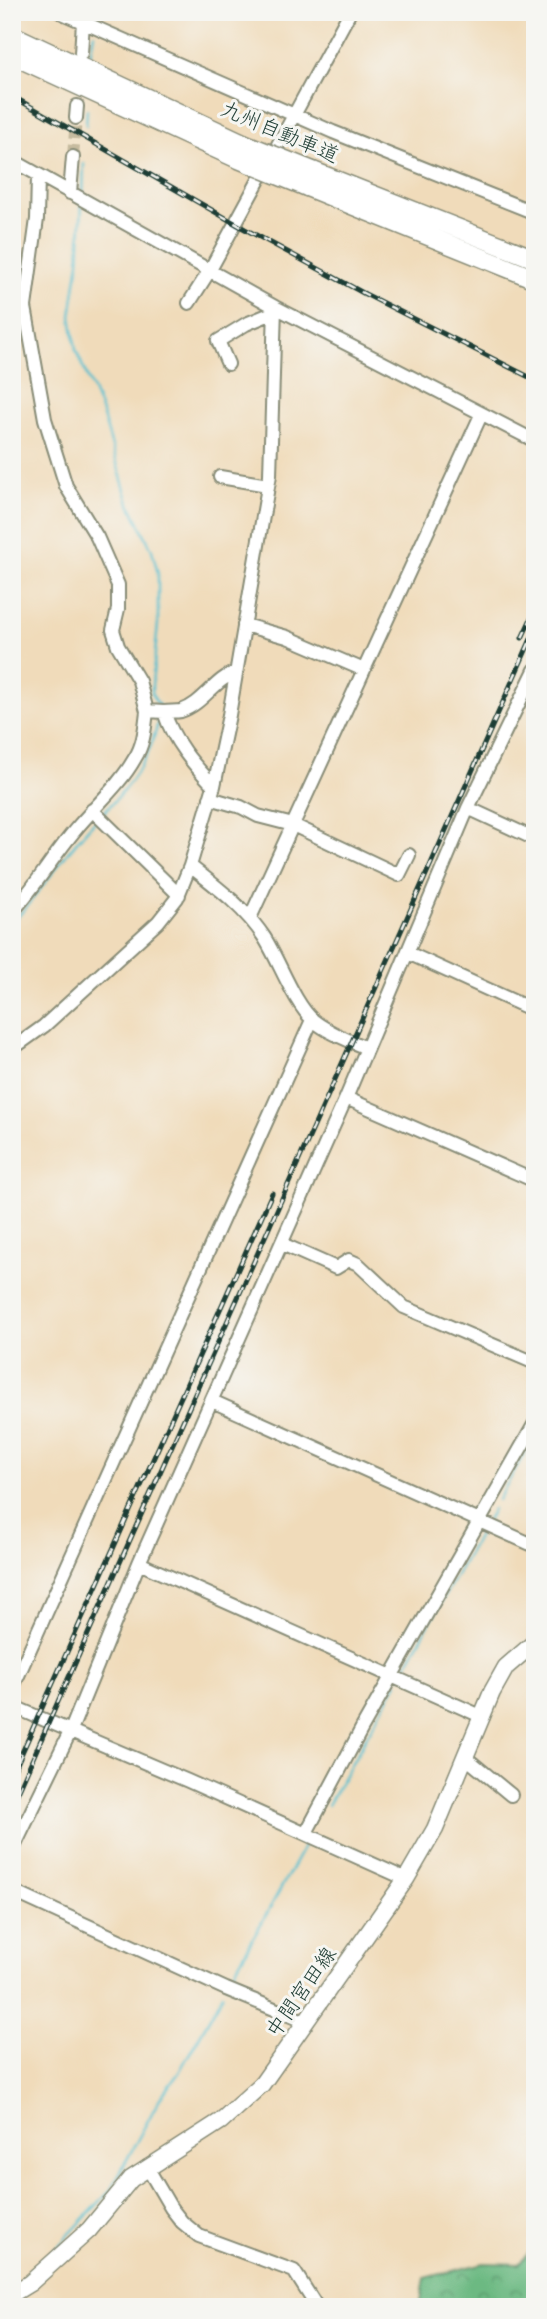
<svg xmlns="http://www.w3.org/2000/svg" width="547" height="2319" viewBox="0 0 547 2319" font-family="'Architects Daughter','Klee One',sans-serif">
	<defs>
		<pattern id="forest-crowns" width="20" height="18" patternUnits="userSpaceOnUse" patternTransform="scale(1.75)"><rect width="20" height="18" fill="#6cb982"/><path d="M2 6a3 3 0 1 1 6 0M12 15a3 3 0 1 1 6 0" fill="none" stroke="#58986b"/></pattern>
	</defs>
	<rect width="100%" height="100%" fill="#f6f6f2"/>
	<filter id="ink" filterUnits="userSpaceOnUse"><feTurbulence type="fractalNoise" baseFrequency=".0143" numOctaves="2"/><feDisplacementMap in="SourceGraphic" scale="14" xChannelSelector="R" yChannelSelector="G"/><feConvolveMatrix kernelMatrix="1 2 1 2 8 2 1 2 1" color-interpolation-filters="sRGB"/></filter>
	<filter id="wash" filterUnits="userSpaceOnUse"><feTurbulence type="fractalNoise" baseFrequency=".00686" numOctaves="4" result="noise"/><feDisplacementMap in="SourceGraphic" scale="28" xChannelSelector="R" yChannelSelector="G"/><feGaussianBlur stdDeviation="1.57" result="paint"/><feColorMatrix in="noise" values="0 0 0 0 0 0 0 0 0 0 0 0 0 0 0 0 0 1.4 0 .05"/><feComposite in="paint" operator="in"/></filter>
	<g filter="url(#wash)">
		<rect width="100%" height="100%" fill="#f0dbba"/>
		<path fill="url(#forest-crowns)" stroke="#467b5b" stroke-width="2" d="M535,2246V2307H420L425,2278L484,2263L519,2264Z
			M93,2300L113,2307H53L65,2302Z"/>
		<g fill="none" stroke-linecap="round" stroke-linejoin="round">
			<path stroke="#53bece" stroke-width="2.5" d="M96,23L97,12
				M90,56L94,33
				M86,125L87,110
				M83,196L84,164
				M82,203L79,262L71,316L76,350L101,410L128,500L152,550L158,574V624L152,684V695L159,706
				M102,814C129,787 153,756 159,716
				M12,923C43,890 65,851 97,819
				M498,1500L526,1451
				M487,1521L493,1509
				M400,1677L481,1530
				M328,1805L397,1683
				M227,1985L307,1841
				M50,2255L110,2191L160,2098L178,2074L223,1994"/>
		</g>
	</g>
	<g filter="url(#ink)">
		<g fill="none" stroke-linecap="round" stroke-linejoin="round">
			<path stroke="#c6bb9f" stroke-width="12" stroke-dasharray="12 6" stroke-linecap="butt" d="M73,157L76,118"/>
			<g stroke="#888c77" stroke-width="16">
				<path id="minor" d="M60,12L333,132L535,213
					M81,53L83,22
					M76,118L77,106
					M12,160L275,307L535,441
					M38,176L37,219L25,307L45,419L66,486L97,537L118,585V609L113,630L118,646L139,681L147,711L164,712C174,742 192,763 214,786
					M70,193L73,157
					M189,303L210,270L350,12
					M228,364L218,341L246,324L275,312
					M220,477L268,485
					M244,625L287,637L364,670
					M164,712C169,711 175,712 181,711C203,704 215,679 236,672
					M210,798L241,807L258,816L293,825L399,875L409,855
					M468,808L535,839
					M92,810L179,895
					M190,866C217,887 245,908 264,937C279,960 294,1004 314,1021C329,1033 348,1040 366,1048
					M12,912C36,886 53,856 76,829C95,806 120,785 135,758C144,744 145,727 147,711
					M250,918L481,415
					M408,953L535,1011
					M12,1049L44,1026L158,922L177,898L190,866L214,786L229,715L270,475L275,307
					M346,1098L535,1181
					M282,1244L336,1268L349,1260L358,1264L404,1307L535,1363
					M212,1401L535,1546
					M139,1563L483,1717
					M12,1689L312,1020
					M12,1706L188,1781L406,1879
					M465,1757L511,1795
					M306,1833L362,1728L535,1423
					M12,1851L71,1730L139,1563L346,1098L468,808L535,670
					M12,1891L226,1989L306,2022
					M147,2167L171,2208L182,2222L199,2236L294,2271L317,2307"/>
			</g>
			<g stroke="#888c77" stroke-width="19">
				<path id="major" d="M12,2294L30,2283L89,2230L131,2179L221,2121L262,2084L406,1879L435,1829L492,1692L506,1667L535,1642"/>
			</g>
			<g stroke="#888c77" stroke-width="21">
				<path id="highway" d="M12,35L243,143
					M12,55L236,158
					M313,171L535,259
					M307,187L535,279"/>
			</g>
			<use href="#minor" stroke="#fff" stroke-width="12"/>
			<use href="#major" stroke="#fff" stroke-width="16"/>
			<use href="#highway" stroke="#fff" stroke-width="18"/>
			<g stroke="#1f3d34" stroke-width="5">
				<path id="rail" d="M12,96L245,229L365,294L535,380
					M522,638L535,610
					M12,1775L272,1193
					M12,1805L535,630"/>
			</g>
			<use href="#rail" stroke="#f6f6f2" stroke-width="2.5" stroke-dasharray="8" stroke-linecap="butt"/>
			<g stroke="#888c77" stroke-width="21" stroke-linecap="butt">
				<path id="highway-bridge" d="M243,143L313,171
					M236,158L307,187"/>
			</g>
			<use href="#highway-bridge" stroke="#fff" stroke-width="18"/>
		</g>
	</g>
	<g text-anchor="middle" stroke-width="6" stroke-linejoin="round" paint-order="stroke">
		<g font-size="21" fill="#1f3d34" stroke="#f6f6f2">
			<text transform="translate(280 132) rotate(23)" y="7">九州自動車道</text>
			<text transform="translate(301 1992) rotate(-55)" y="7">中間宮田線</text>
		</g>
	</g>
	<rect width="547" height="2319" fill="none" stroke="#f6f6f2" stroke-width="42"/>
</svg>
